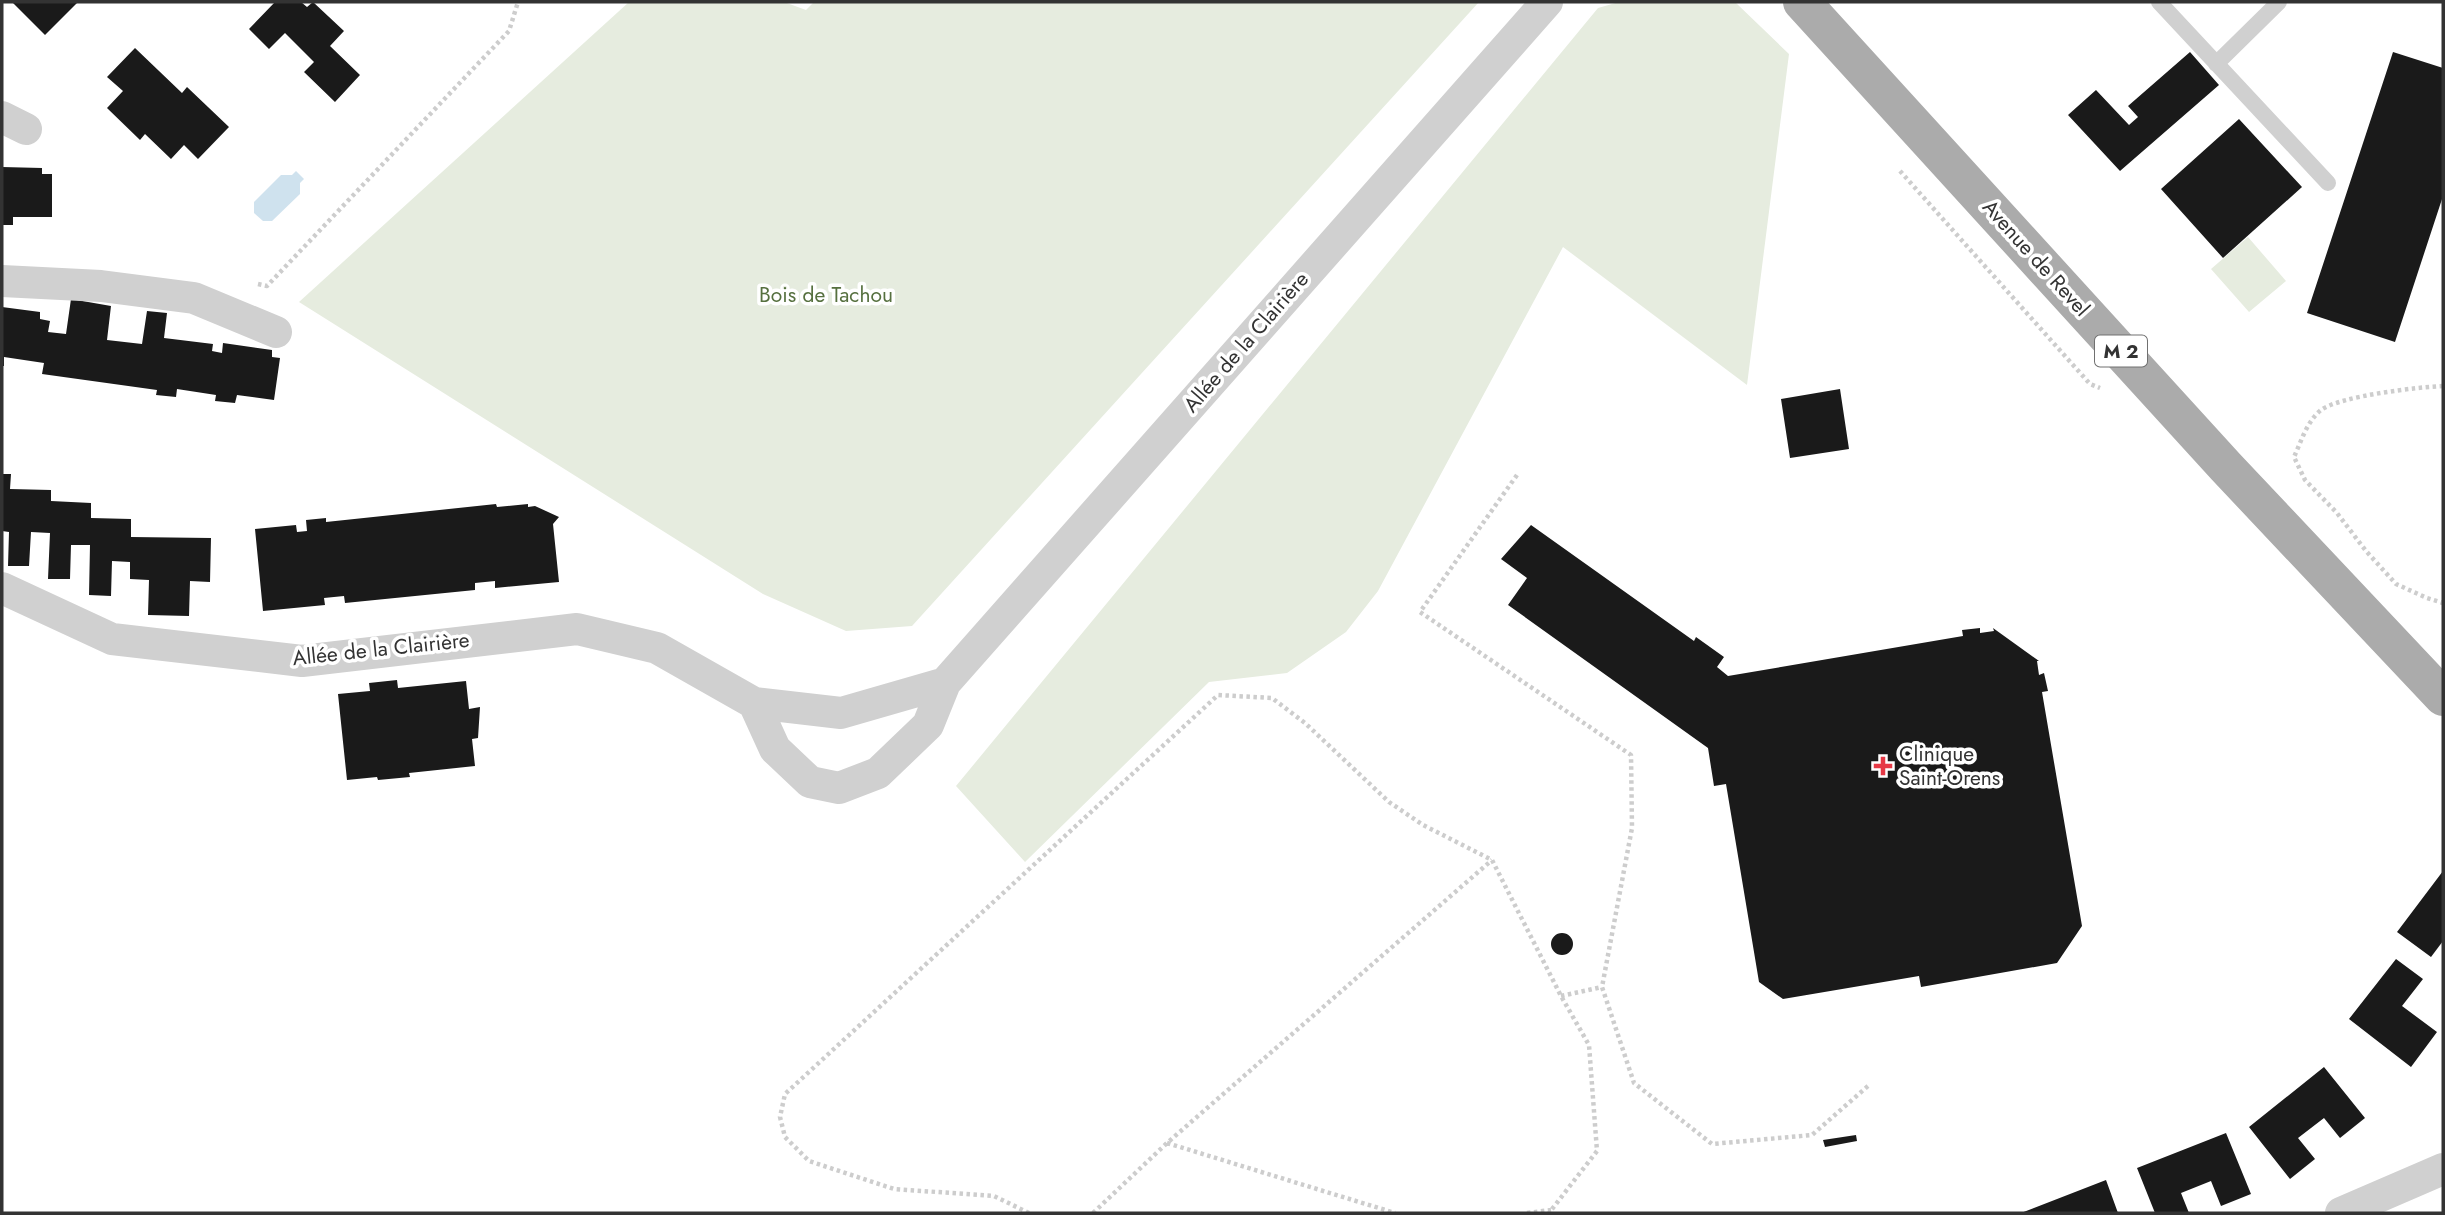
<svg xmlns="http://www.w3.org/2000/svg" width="2445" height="1215" viewBox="0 0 2445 1215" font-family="Jost,sans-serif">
	<rect width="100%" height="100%" fill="#fff"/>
	<path fill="#e6ecdf" d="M629,2H784L806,10L814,2H1479L912,626L846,631L763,594L299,302Z
		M1619,2H1735L1789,54L1747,385L1563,247L1378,591L1346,632L1287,673L1209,682L1025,862L956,786L1598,8Z
		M2248,237L2286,281L2249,312L2211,269Z"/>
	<path fill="#cfe2ee" d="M296,171L304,179L300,183V194L272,221H263L254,213V202L281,175H292Z"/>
	<path fill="#1a1a1a" d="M12,2H78L45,35Z
		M275,2H301L307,7L313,2L344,31L330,46L360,75L335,102L304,72L314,62L285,33L269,49L249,29Z
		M135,48L182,93L187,87L229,127L198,159L184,145L171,159L145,134L140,140L107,108L123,91L107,77Z
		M2190,52L2219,85L2120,171L2068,115L2096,90L2129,125L2138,117L2128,106Z
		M2393,52L2443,68V196L2395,342L2307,313Z
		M2239,119L2302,187L2223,258L2161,189Z
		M2,167L42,168V174H52V217H13V225H2Z
		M71,299L111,306L107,340L142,344L147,311L167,313L164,338L213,344L212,351L222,353L223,343L272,350V357L280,358L274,400L237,395L235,403L215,401L216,395L177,389L176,397L156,395L157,390L42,374L44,363L4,357V366H2V307L40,312V319L50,321L48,332L66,334Z
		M1840,389L1849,449L1790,458L1781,399Z
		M2,474H11L10,489L51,490V501L91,503V518L131,519V537L211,538L210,582L190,581L189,616L148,615L149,580L130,579V562L112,561L111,596L89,595L90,545H71L70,579H48L50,533L31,532L29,566H8L9,532L2,531Z
		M496,504L497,507L528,504V507L535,506L559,517L553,524L559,582L495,588V581L475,583V590L345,603L344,596L324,598L325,605L263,611L255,529L296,525L297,532L307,531L306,520L326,518V522Z
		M1531,525L1694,641L1696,637L1724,657L1717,667L1728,676L1963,636L1962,630L1980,628V633L1994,631L1993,628L2039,661H2037L2039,675L2044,673L2048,691L2042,692L2082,926L2057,963L1921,987L1919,976L1783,999L1759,982L1726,784L1714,786L1708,748L1508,605L1527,578L1501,559Z
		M397,680L398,688L466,681L469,709L480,707L478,738L472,739L475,766L409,773L410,777L378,780L377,777L347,780L338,694L370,691L369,683Z
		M2443,871V941L2431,957L2397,932Z
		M1551 944a11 11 0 1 1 22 0a11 11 0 1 1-22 0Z
		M2396,959L2423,979L2402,1006L2437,1032L2411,1067L2349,1019Z
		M2324,1067L2365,1118L2340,1138L2324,1118L2298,1138L2315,1159L2290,1179L2249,1127Z
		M2226,1133L2251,1194L2221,1206L2211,1181L2181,1193L2189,1213H2155L2137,1168Z
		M1856,1135L1857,1141L1825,1147L1823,1140Z
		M2106,1180L2118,1213H2021Z"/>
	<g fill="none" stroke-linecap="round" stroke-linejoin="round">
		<path stroke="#cdcdcd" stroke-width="4.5" stroke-dasharray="3.5 3.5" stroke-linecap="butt" d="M1900,171L2090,384L2100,388
			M258,284L267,286L509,31L518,2
			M2443,386C2418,387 2340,396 2321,410C2307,421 2301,442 2294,457L2305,480L2337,513L2366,551L2396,584L2427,598L2443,603
			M1517,475L1420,612L1631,755L1632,828L1602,987L1634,1083L1712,1144L1812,1135L1868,1086
			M1561,996L1602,987
			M1167,1143L1395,1213
			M1029,1213L994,1196L894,1189L809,1161L785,1137L780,1117L785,1094L1218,695L1272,698L1305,723L1389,802L1423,825L1492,860L1561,996L1589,1045L1597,1151L1549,1213
			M1093,1213L1167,1143L1492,860
			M1527,1213L1551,1210"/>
		<path stroke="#d0d0d0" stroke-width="16" d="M2159,2L2328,183
			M2216,64L2279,2"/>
		<path stroke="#d0d0d0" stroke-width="32" d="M2,117L26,129
			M2,281L101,286L194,298L276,332
			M2,588L112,639L302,661L577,629L657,648L754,703L841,713L945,683
			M754,703L775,749L810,782L839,788L878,773L928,725L945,683L1547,2
			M2341,1213L2443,1169"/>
		<path stroke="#ababab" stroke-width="38" d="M1802,2L2226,467L2443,697"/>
	</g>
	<path fill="#e63946" stroke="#fff" stroke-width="2.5" d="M1879.5 755.5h7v7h7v7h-7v7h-7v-7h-7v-7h7z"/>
	<g text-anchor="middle" stroke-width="7" stroke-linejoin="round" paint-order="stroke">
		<rect fill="#fff" stroke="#707070" stroke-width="2" x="2095" y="335.5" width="52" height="31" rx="5"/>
		<g font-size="19" font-weight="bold" fill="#333">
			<text x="2121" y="358">M 2</text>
		</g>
		<g font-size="21" fill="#333" stroke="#fff">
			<text transform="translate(2036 258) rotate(48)" y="7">Avenue de Revel</text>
			<text transform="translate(1246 342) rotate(-49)" y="7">Allée de la Clairière</text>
			<text transform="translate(381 649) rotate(-6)" y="7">Allée de la Clairière</text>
		</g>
		<g font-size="21" fill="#56703f" stroke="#fff">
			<text x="826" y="302">Bois de Tachou</text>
		</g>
		<g font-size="21" fill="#333" stroke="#fff" text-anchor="start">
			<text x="1899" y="761">Clinique<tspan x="1899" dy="24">Saint-Orens</tspan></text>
		</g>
	</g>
	<rect width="2445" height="1215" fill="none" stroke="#333333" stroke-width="7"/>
</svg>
